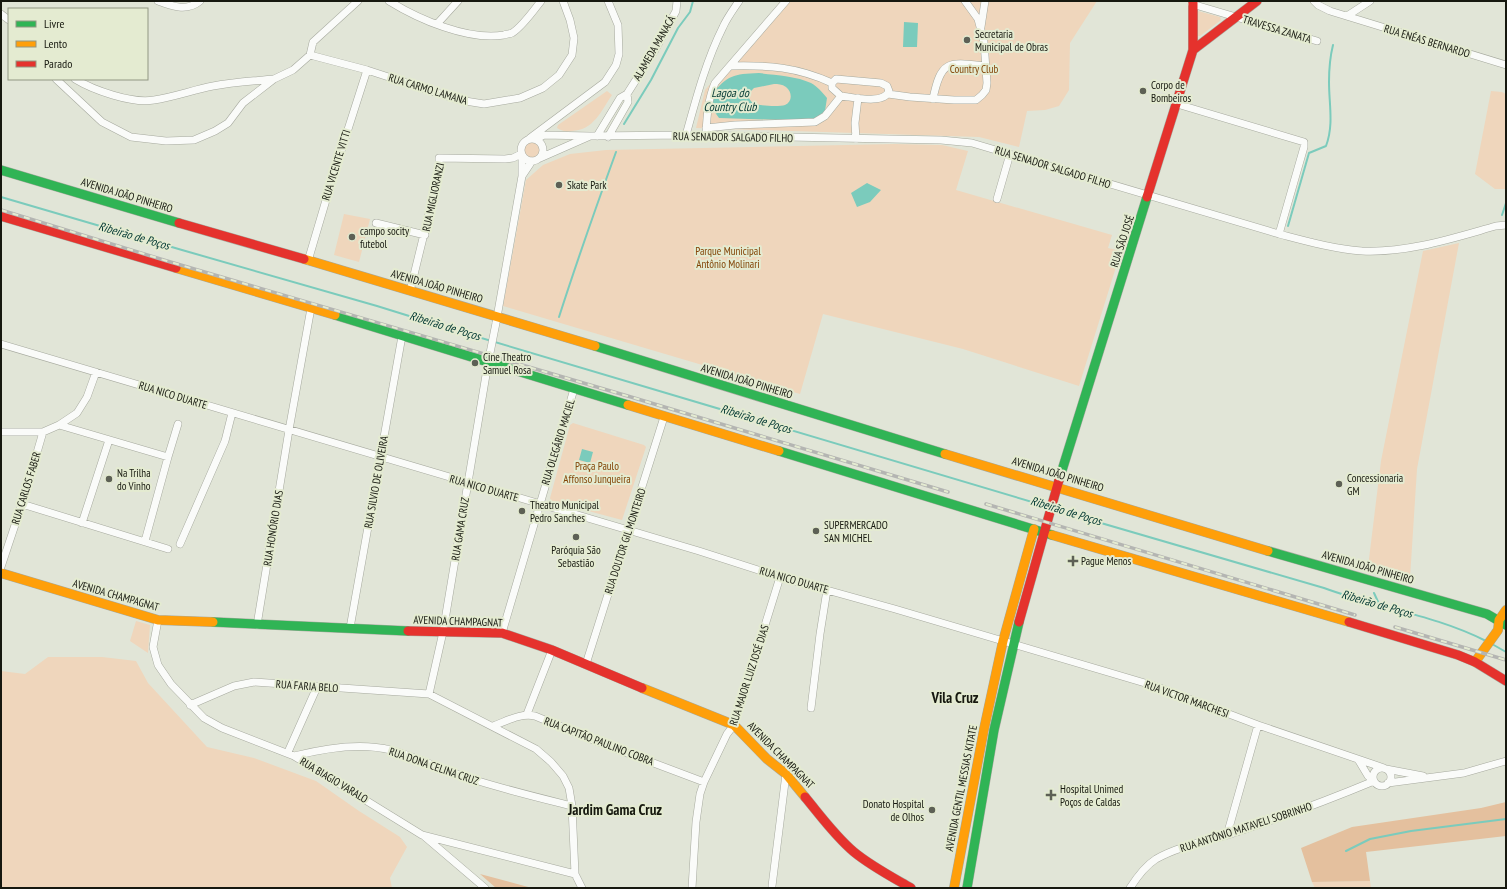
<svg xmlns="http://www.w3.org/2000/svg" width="1507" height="889" viewBox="0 0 1507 889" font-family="'PT Sans Narrow',sans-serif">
	<rect width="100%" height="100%" fill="#e1e5d7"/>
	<path fill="#efd6bc" d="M781,1H1097L1070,43L1069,90L1059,106L1045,110L1027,111L1019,147L979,137L696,128L705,90Z
		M1198,11L1220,17L1221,20L1200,36H1198L1197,13Z
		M607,91L612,95C601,111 594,130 572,131C566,132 562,131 557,128L558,125Z
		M1491,91L1502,92L1506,94V189H1495L1475,174Z
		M524 150a8 8 0 1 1 16 0a8 8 0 1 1-16 0Z
		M894,144L942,145L968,151L956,190L1112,235L1108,248L1121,251L1079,386L963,349L823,314L800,394L503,306L526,180L543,165L570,154L606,150Z
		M344,214L370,219L359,262L334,255Z
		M1459,243L1417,469L1410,578L1368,567L1381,461L1423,251Z
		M573,423L644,445L646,447L622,520L551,501L550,498L570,425Z
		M136,621L150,625L148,653L130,641Z
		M48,657H102L136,661L148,683L207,747L254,758L316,781L359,811L400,837L407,847L390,878L392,888H1V671L25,674Z
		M1370,881L1371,888H1315L1312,882Z"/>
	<path fill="#e4c09e" d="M1506,802V836L1366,852L1370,881L1312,882L1301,848L1352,827L1481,808Z
		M480,874L532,888H496Z"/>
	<path fill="#7bcbbc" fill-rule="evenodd" d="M904,22L918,23L917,47H903Z
		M759,73C774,75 797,76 811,83C818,87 822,92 827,98L825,111L813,121L719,118L714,111L711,95C728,75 733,74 759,73ZM774,84C778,84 782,84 786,87C792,92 793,101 785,105C779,107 759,106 753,103C751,102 749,98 747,95L754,88Z
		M867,183L881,190L870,202L857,207L851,193Z
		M582,449L593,452L590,463L579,460Z"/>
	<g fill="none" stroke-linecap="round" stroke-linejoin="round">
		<path stroke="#7bcbbc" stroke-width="2" d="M624,124L651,80L678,28L690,12L693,1
			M1,197L182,250L377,306L451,329L1049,507
			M1502,215L1506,203
			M1288,226L1309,153L1326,146C1334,125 1329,104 1329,82C1329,69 1330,57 1333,45
			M559,317C577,261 596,207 616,152
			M1053,509L1324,588C1378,608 1435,615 1486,641
			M1374,593L1380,606
			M1492,644L1506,652
			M1346,851L1370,839L1411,831L1506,819"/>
		<g stroke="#a6a99e" stroke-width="8">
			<path id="street" d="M158,1C171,6 187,12 200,1
				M389,1C418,19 468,41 504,35C506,34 510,34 512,33C522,27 534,10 541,1
				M1314,1L1318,5L1330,11L1506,65
				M1192,4L1317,41
				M1,14L9,20
				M1347,16L1370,1
				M437,24L458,1
				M981,27L985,1
				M310,55L367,70L459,100L484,104L520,98L543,88L559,75L572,55L574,38L570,20L563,1
				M730,66C769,65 797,67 832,83
				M56,79L102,122L131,137L166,141L194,140L215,131L228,123L243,103L274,79L293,70L310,55L313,42L358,1
				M75,79C93,90 132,104 154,100C173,97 193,90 213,86C233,82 254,81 274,79
				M627,94L655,50L676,11L677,1
				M888,94L910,97L954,100H976L982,95L986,90L987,83L984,42L978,19L965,1
				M933,99C941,59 949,62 986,66
				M1177,104L1304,142V147L1279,234
				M706,128L735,125L815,122L825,116L841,96C853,97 884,105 889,91L887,86L881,83L836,79L832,83V88L841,96
				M706,133C707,115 708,99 715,83L786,1
				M686,135C696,99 706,61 723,27C727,18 733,10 739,1
				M590,136L686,135L941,140L972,143L1279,234C1306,241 1334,249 1362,251C1408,253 1453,238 1496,226L1506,225
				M597,136L620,98L627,94L628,102L608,137
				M530,138L605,82L616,65L619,54L618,25L608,1
				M521 150a11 11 0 1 1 22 0a11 11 0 1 1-22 0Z
				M537,139L544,135L590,136L540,158
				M856,139L855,123L858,98
				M522,156V176L532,161
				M997,199L1010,154
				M376,223L425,235
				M308,261L334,173L367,70
				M410,291L439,173V158L505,159L513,158L521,154
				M1,344L699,551L780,577L895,609L1155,686L1258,725L1384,768
				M59,425L168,457L178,424
				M1,432H43L59,425L77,413L87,397L96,372
				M22,504L168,549
				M82,523L109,440
				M145,541L168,457
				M180,544L225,441L232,413
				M1,567L22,504L43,432
				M158,620L153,647L158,665L171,684L204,718L222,728L294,756L422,835L575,874
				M257,625L289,430L311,308
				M350,628L402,336
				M502,633L574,389
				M586,664L664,417
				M429,694L443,632L488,363L496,323L522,176
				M190,705L234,686L254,682L429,694L536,749L551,762L563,776L569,788L572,806L575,874L582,888
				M811,708L820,634L827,590
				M527,714L552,650
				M493,726C507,721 520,713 535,716L603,744L704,782
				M288,752L317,687
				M294,756C325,748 360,742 391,750C420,758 446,772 475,780C507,790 540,798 572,806
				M1373 777a9 9 0 1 1 18 0a9 9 0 1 1-18 0Z
				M1386,769L1423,776
				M1388,783L1464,773L1506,761
				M1227,835L1258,725
				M424,836L485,888
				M772,886L786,774
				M692,888L696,822L700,794L704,782L727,734L734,725L780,577
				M1130,888C1137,877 1145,866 1156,859C1179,846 1204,842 1228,835C1277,819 1326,801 1374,781L1368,776L1359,761"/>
		</g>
		<g stroke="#a6a99e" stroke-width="10">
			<path id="fast" d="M1,170L179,223
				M335,315L628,405
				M595,346L945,454
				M779,451L1052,535
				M1059,480L1147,197
				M1268,551L1487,614L1506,625
				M213,622L408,631
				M967,888L994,730L1019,622"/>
		</g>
		<g stroke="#a6a99e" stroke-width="10">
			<path id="slow" d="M304,259L595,346
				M176,268L335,315
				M628,405L779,451
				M945,454L1268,551
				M1052,535L1349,622
				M1,573L158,620L213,622
				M1475,662L1498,630L1499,620L1506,610
				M642,688L734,725L767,759L786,774L805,797
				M954,888L984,729L1003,641L1034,529"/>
		</g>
		<g stroke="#a6a99e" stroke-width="10">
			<path id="jam" d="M1193,50L1257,1
				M1147,197L1193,50V1
				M1,216L176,268
				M179,223L304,259
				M1019,622L1059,480
				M1349,622L1458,655L1475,662L1506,681
				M408,631L502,633L552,650L642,688
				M805,797C820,815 835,836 854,852C871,866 892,877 911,888"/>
		</g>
		<use href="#street" stroke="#fafbf9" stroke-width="7"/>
		<use href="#fast" stroke="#30b455" stroke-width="9"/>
		<use href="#slow" stroke="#ff9f0a" stroke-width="9"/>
		<use href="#jam" stroke="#e5322d" stroke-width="9"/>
		<g stroke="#b4b5b2" stroke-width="3.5">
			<path id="rail" d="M1,210L167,261L631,397L948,492
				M986,504L1355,615
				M1395,627L1506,660"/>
		</g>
		<use href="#rail" stroke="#e4ebd1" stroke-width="2" stroke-dasharray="6" stroke-linecap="butt"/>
	</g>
	<g fill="#5d6055" stroke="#e4ebd1" stroke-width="1.5">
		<circle cx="967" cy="40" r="4"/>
		<circle cx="1143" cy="91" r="4"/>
		<circle cx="559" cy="185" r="4"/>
		<circle cx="352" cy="237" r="4"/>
		<circle cx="475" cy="363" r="4"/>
		<circle cx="109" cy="479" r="4"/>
		<circle cx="1339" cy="484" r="4"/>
		<circle cx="522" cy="511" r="4"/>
		<circle cx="816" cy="531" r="4"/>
		<circle cx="576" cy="537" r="4"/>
		<path d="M1071 555h4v4h4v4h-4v4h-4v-4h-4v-4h4z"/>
		<path d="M1049 789h4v4h4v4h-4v4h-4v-4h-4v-4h4z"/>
		<circle cx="932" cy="810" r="4"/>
	</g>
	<g text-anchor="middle" stroke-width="4" stroke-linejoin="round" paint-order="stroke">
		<g font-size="11" fill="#16180f" stroke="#e4ebd1">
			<text transform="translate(1277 29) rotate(17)" y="4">TRAVESSA ZANATA</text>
			<text transform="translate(1427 41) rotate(17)" y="4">RUA ENÉAS BERNARDO</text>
			<text transform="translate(654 48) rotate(-60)" y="4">ALAMEDA MANACÁ</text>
			<text transform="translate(428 89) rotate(17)" y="4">RUA CARMO LAMANA</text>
			<text transform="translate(733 137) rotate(1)" y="4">RUA SENADOR SALGADO FILHO</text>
			<text transform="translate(336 165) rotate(-73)" y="4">RUA VICENTE VITTI</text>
			<text transform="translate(1053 167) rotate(17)" y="4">RUA SENADOR SALGADO FILHO</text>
			<text transform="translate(127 195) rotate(17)" y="4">AVENIDA JOÃO PINHEIRO</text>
			<text transform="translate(433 197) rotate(-78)" y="4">RUA MIGLIORANZI</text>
			<text transform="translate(1122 241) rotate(-72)" y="4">RUA SÃO JOSÉ</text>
			<text transform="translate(437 286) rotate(16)" y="4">AVENIDA JOÃO PINHEIRO</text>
			<text transform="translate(747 381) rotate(17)" y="4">AVENIDA JOÃO PINHEIRO</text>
			<text transform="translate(173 395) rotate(17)" y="4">RUA NICO DUARTE</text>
			<text transform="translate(558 442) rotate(-73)" y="4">RUA OLEGÁRIO MACIEL</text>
			<text transform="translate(1058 474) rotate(17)" y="4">AVENIDA JOÃO PINHEIRO</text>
			<text transform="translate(376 482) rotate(-80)" y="4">RUA SILVIO DE OLIVEIRA</text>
			<text transform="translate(26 488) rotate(-73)" y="4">RUA CARLOS FABER</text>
			<text transform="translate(484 488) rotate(16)" y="4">RUA NICO DUARTE</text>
			<text transform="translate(273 528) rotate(-81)" y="4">RUA HONÓRIO DIAS</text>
			<text transform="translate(460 529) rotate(-81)" y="4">RUA GAMA CRUZ</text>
			<text transform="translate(625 541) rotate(-72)" y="4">RUA DOUTOR GIL MONTEIRO</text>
			<text transform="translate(1368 567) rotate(16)" y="4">AVENIDA JOÃO PINHEIRO</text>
			<text transform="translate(794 580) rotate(16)" y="4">RUA NICO DUARTE</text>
			<text transform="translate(116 595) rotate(16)" y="4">AVENIDA CHAMPAGNAT</text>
			<text transform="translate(458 621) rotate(2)" y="4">AVENIDA CHAMPAGNAT</text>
			<text transform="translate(749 675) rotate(-72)" y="4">RUA MAJOR LUIZ JOSÉ DIAS</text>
			<text transform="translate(307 686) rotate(4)" y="4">RUA FARIA BELO</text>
			<text transform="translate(1187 699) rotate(20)" y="4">RUA VICTOR MARCHESI</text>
			<text transform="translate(599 741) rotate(21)" y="4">RUA CAPITÃO PAULINO COBRA</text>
			<text transform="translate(781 755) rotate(45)" y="4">AVENIDA CHAMPAGNAT</text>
			<text transform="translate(434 766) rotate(19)" y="4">RUA DONA CELINA CRUZ</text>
			<text transform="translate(334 780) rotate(31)" y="4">RUA BIAGIO VARALO</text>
			<text transform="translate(961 788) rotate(-79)" y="4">AVENIDA GENTIL MESSIAS KITATE</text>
			<text transform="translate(1246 827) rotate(-18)" y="4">RUA ANTÔNIO MATAVELI SOBRINHO</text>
		</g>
		<g font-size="11" fill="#16180f" stroke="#e4ebd1" text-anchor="start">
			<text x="975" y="38">Secretaria<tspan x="975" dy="13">Municipal de Obras</tspan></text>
			<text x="1151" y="89">Corpo de<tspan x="1151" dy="13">Bombeiros</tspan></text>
			<text x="567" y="189">Skate Park</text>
			<text x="360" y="235">campo socity<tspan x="360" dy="13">futebol</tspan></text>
			<text x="483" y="361">Cine Theatro<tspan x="483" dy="13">Samuel Rosa</tspan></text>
			<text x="117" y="477">Na Trilha<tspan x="117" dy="13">do Vinho</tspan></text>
			<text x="1347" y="482">Concessionaria<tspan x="1347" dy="13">GM</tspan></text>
			<text x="530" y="509">Theatro Municipal<tspan x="530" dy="13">Pedro Sanches</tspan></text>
			<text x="824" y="529">SUPERMERCADO<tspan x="824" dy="13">SAN MICHEL</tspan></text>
			<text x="576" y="554" text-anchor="middle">Paróquia São<tspan x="576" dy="13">Sebastião</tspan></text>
			<text x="1081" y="565">Pague Menos</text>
			<text x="1060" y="793">Hospital Unimed<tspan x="1060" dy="13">Poços de Caldas</tspan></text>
			<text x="924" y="808" text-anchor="end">Donato Hospital<tspan x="924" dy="13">de Olhos</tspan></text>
		</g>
		<g font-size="11" fill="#824406" stroke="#e4ebd1">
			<text x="974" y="73">Country Club</text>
			<text x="728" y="255">Parque Municipal<tspan x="728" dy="13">Antônio Molinari</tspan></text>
			<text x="597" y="470">Praça Paulo<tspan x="597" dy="13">Affonso Junqueira</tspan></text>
		</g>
		<g font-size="12" font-style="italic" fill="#033933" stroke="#e4ebd1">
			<text x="730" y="97">Lagoa do<tspan x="730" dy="14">Country Club</tspan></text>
			<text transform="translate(134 236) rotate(16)" y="4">Ribeirão de Poços</text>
			<text transform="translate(445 326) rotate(17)" y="4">Ribeirão de Poços</text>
			<text transform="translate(756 419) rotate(17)" y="4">Ribeirão de Poços</text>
			<text transform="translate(1066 511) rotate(17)" y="4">Ribeirão de Poços</text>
			<text transform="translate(1377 604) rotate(16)" y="4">Ribeirão de Poços</text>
		</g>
		<g font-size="15" font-weight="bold" fill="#16180f" stroke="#e4ebd1">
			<text x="955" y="703">Vila Cruz</text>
			<text x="615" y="815">Jardim Gama Cruz</text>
		</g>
	</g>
	<rect width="1507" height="889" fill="none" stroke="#16180f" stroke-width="4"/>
	<rect x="8" y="8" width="140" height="72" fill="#e4ebd1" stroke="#929783"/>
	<rect x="16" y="21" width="20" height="6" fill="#30b455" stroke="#929783"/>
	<text x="44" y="28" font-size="12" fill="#16180f">Livre</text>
	<rect x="16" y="41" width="20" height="6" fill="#ff9f0a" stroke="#929783"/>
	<text x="44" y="48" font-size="12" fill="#16180f">Lento</text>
	<rect x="16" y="61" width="20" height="6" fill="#e5322d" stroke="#929783"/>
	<text x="44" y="68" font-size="12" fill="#16180f">Parado</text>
</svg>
